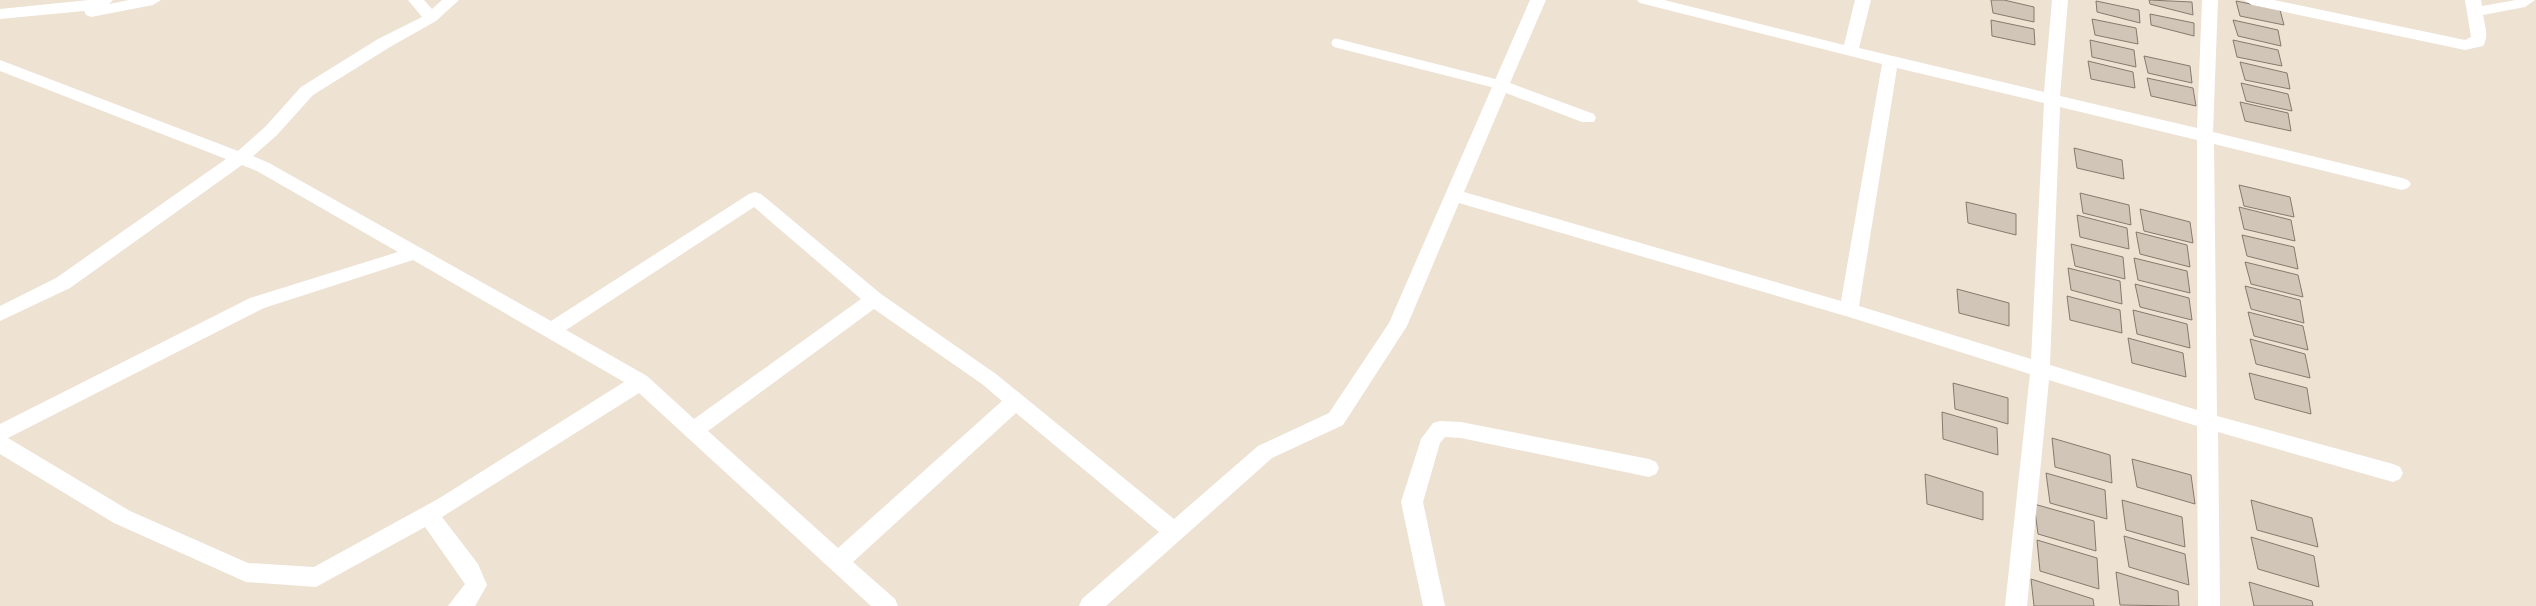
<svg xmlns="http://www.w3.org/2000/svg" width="2536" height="606" viewBox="0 0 2536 606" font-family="'Fira Sans',sans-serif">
	<rect width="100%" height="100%" fill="#eee2d3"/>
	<path fill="#d1c5b7" stroke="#857a6d" d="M1991,0H2004L2034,7V22L1993,13Z
		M2149,0L2192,2L2193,15L2150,4Z
		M2096,1L2139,10L2140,23L2097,12Z
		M2236,1L2280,10L2284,25L2240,16Z
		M2150,14L2194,23V36L2151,25Z
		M2092,19L2136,28L2138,44L2095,35Z
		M1991,20L2034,29L2035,45L1992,36Z
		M2233,20L2278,30L2281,46L2238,36Z
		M2090,40L2134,50L2136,67L2092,57Z
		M2233,40L2278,50L2282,66L2237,57Z
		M2144,56L2190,66L2192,83L2148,73Z
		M2088,61L2133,72L2135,88L2091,79Z
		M2240,62L2287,73L2290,89L2245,80Z
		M2147,78L2193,88L2196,106L2151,96Z
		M2241,83L2288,94L2292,111L2246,101Z
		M2240,102L2288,113L2291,131L2245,121Z
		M2074,148L2122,160L2124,179L2077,168Z
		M2239,185L2290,197L2294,217L2244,206Z
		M2080,193L2129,205L2131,225L2083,213Z
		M1966,202L2016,214V235L1968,223Z
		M2239,207L2291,220L2295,241L2244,229Z
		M2140,209L2190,222L2193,243L2144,231Z
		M2077,215L2127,228L2129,249L2080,237Z
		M2136,232L2187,245L2190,267L2140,254Z
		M2242,235L2294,247L2298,269L2247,256Z
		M2071,244L2123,257L2125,279L2075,266Z
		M2134,258L2187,271L2190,293L2138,280Z
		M2245,262L2298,275L2303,297L2251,284Z
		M2068,268L2120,281L2122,304L2071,290Z
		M2135,284L2189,298L2192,320L2140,307Z
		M2245,286L2300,300L2304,323L2251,309Z
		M1957,289L2009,303V326L1959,313Z
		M2067,296L2120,310L2122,333L2070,320Z
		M2133,310L2187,324L2190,348L2137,334Z
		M2248,312L2303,326L2308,350L2254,336Z
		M2128,338L2183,353L2186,377L2132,363Z
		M2250,339L2305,354L2310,378L2256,364Z
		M2249,373L2307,388L2311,414L2255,399Z
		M1953,383L2008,398V424L1955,409Z
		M1942,412L1997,428L1998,455L1943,439Z
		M2052,438L2110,455L2112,483L2055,467Z
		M2132,459L2191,475L2195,504L2137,487Z
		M2046,473L2105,490L2107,519L2050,503Z
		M1925,474L1983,492V520L1927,504Z
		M2122,500L2182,517L2185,547L2126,530Z
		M2251,500L2312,518L2318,547L2257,530Z
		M2034,504L2094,521L2096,551L2038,534Z
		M2124,536L2185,554L2189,585L2129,567Z
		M2251,537L2314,556L2319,587L2258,569Z
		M2037,540L2097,558L2099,589L2040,571Z
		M2116,572L2178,591L2179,606L2120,605Z
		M2031,579L2093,599L2094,606H2034Z
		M2249,582L2312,601L2313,606H2254Z"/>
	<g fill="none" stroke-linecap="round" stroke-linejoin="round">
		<path stroke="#fff" stroke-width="9" d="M1336,43L1501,85"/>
		<path fill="#fff" fill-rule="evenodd" d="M89,0H113L109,4L129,0H161L153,5L91,17L86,15L84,11L0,19V9Z
			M408,0H424L432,9L442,0H459L436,21L390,47L313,95L277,135L253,156L269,163L551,321L749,194L755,192L761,194L881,294L996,374L1174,519L1258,446L1329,413L1389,323L1530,0H1546L1510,83L1594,114L1596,118L1594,122H1582L1506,93L1464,192L1841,301L1882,64L1640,3L1637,0H1664L1844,45L1855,0H1871L1859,48L2044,92L2052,0H2068L2060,96L2197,128L2202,0H2218L2213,132L2402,178L2408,180L2411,184L2408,188L2402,190L2214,144L2217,416L2393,464L2400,467L2403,473L2400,479L2393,482L2218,432L2220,606H2198L2197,426L2049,380L2027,606H2005L2030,374L1849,317L1459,203L1407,326L1343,425L1272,458L1106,606H1079L1082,599L1159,532L1016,413L853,562L895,599L898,606H871L639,393L442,517L478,564L487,585L475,606H448L465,584L425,527L316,587L246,582L114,523L0,454V424L250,298L398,252L257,171L242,165L70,288L0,321V306L56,278L226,159L0,71V60L238,151L265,127L301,87L378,39L422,17ZM1897,68L2044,103L2031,359L1859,306ZM2060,107L2197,140V410L2050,365ZM754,207L861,299L694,419L647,376L566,330ZM413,260L624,382L438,499L314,567L248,563L130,511L8,438L264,308ZM874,309L982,384L1002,401L838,548L708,431Z
			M2244,0H2274L2465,40L2471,37L2465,0H2481L2482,6L2516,0H2535L2525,7L2483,15C2485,26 2489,36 2483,46L2465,50L2252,5Z
			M1440,421L1461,422L1649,459L1656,462L1659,468L1656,474L1649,477L1461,438L1445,437L1440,443L1423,502L1445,606H1423L1401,502L1421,439L1433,423Z"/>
	</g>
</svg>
